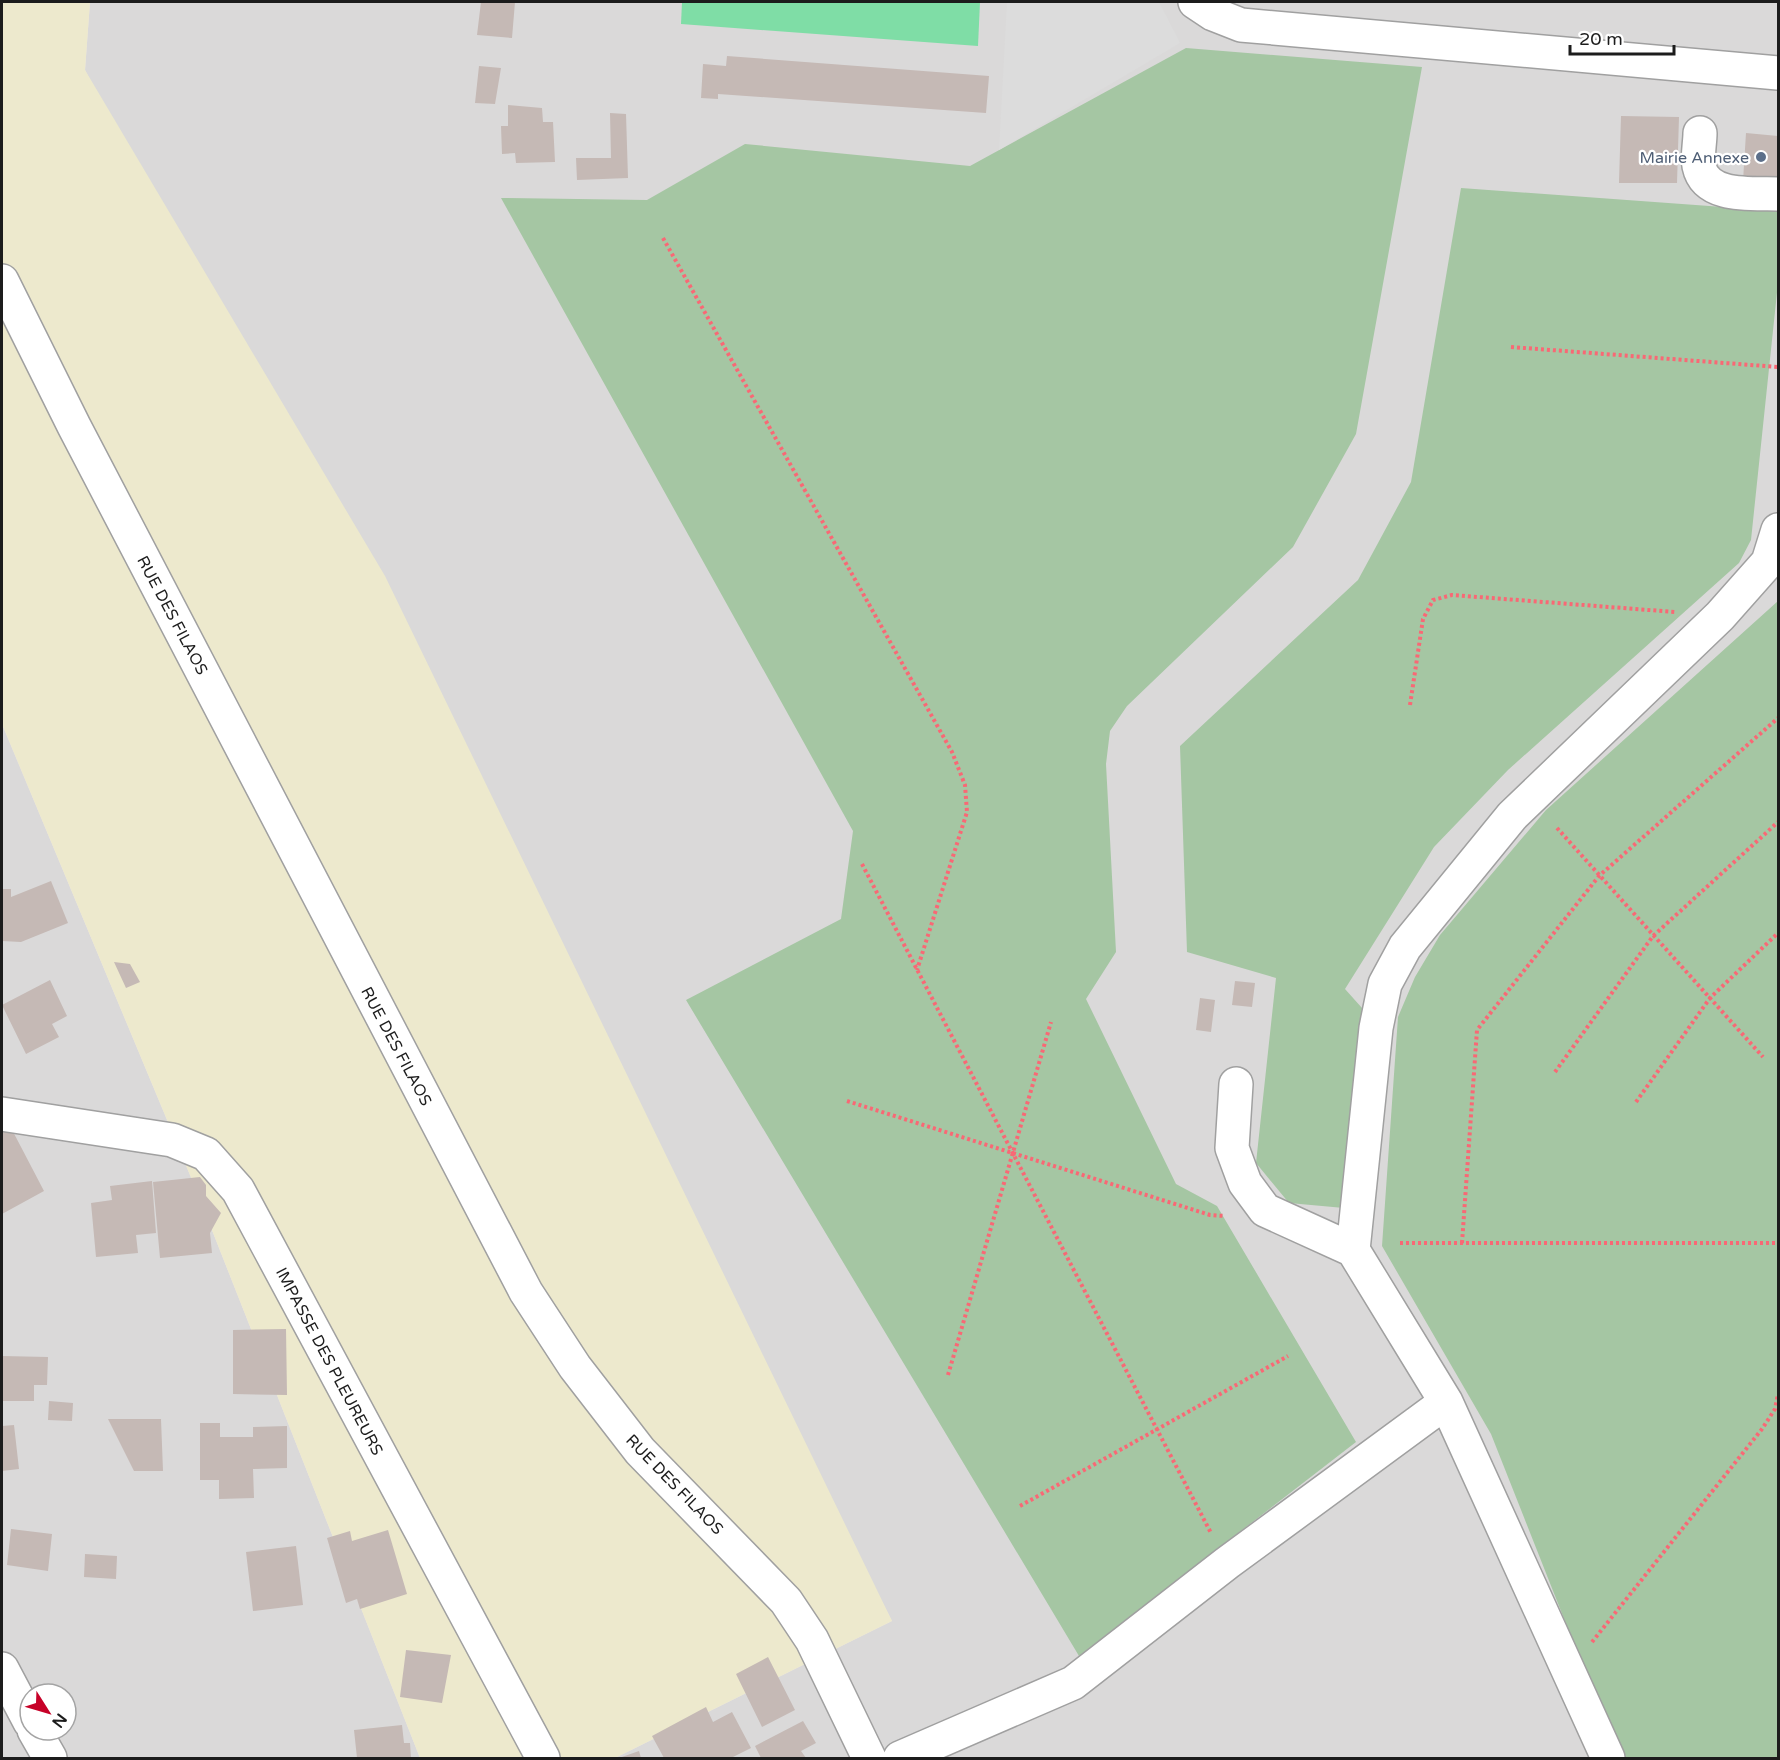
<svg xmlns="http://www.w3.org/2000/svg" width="1780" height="1760" viewBox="0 0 1780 1760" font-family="'Varela Round',sans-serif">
	<rect width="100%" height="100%" fill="#eee7e2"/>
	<path fill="#dad9d9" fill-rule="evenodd" d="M90,2H1778V1758H615L892,1621L85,70Z
		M2,724L195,1187L420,1758H2ZM30,1694H66V1730H30Z"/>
	<path fill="#ede9cd" d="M2,2H90L85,70L385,576L892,1621L615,1758H420L195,1187L2,724Z"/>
	<path fill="#a5c6a3" d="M1186,48L1422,67L1356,434L1293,547L1127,706L1110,731L1106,764L1116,952L1086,999L1176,1184L1217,1206L1356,1442L1079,1656L686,1000L841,919L853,831L501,198L647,200L745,144L970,166Z
		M1461,188L1778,211V283L1751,540L1739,563L1508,770L1434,847L1345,989L1362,1008L1344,1208L1289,1203L1256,1163L1276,978L1187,952L1180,746L1358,580L1411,482Z
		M1778,601V1758H1626L1612,1740L1491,1434L1382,1246L1398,1017L1415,977L1440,935L1546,810Z"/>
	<path fill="#7fdda6" d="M682,2H980L978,46L681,24Z"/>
	<path fill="#dcdcdc" d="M1007,2H1159L1180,43L999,150Z"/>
	<path fill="#c5b9b5" d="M481,2H515L512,38L477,35Z
		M727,56L989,76L986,113L718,94V99L701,98L703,64L726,66Z
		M479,66L501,68L495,104L475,103Z
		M508,105L542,108L543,122H553L555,162L516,163L515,153L502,154L501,126H508Z
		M610,113L626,114L628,178L577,180L576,158H611Z
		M1621,116L1679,117L1677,183H1619Z
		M1746,133L1778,136V179L1743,181Z
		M51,881L68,923L21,942L2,941V889H11V897Z
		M114,962L130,964L140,982L126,988Z
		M50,980L67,1016L52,1024L59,1037L26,1054L2,1005Z
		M1235,981L1255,983L1252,1007L1232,1005Z
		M1200,998L1215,1000L1211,1032L1196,1030Z
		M9,1124L44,1191L2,1214V1128Z
		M200,1177L206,1185V1196L221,1213L210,1233L212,1253L160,1258L153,1182Z
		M152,1181L156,1233L136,1235L138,1253L96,1257L91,1203L112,1200L110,1186Z
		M286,1329L287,1395L233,1394V1330Z
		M2,1356L48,1357L47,1385H34V1401H2Z
		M49,1401L73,1403L72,1421L48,1420Z
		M108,1419H161L163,1471H134Z
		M200,1423H220V1437H253V1427L287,1426V1468L253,1469L254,1498L219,1499V1480H200Z
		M14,1425L19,1469L2,1471V1426Z
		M11,1529L52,1534L48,1571L7,1565Z
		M388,1530L407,1594L360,1609L357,1599L346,1603L327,1538L350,1531L352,1541Z
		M296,1546L303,1605L253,1611L246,1552Z
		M85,1554L117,1556L116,1579L84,1577Z
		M406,1650L451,1655L442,1703L400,1697Z
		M768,1657L795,1710L762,1727L736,1674Z
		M706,1707L713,1722L732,1712L751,1748L731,1758H664L652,1736Z
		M803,1721L816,1743L801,1751L806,1758H761L755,1746Z
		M402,1725L404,1743H410L411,1758H357L354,1730Z
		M639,1751L641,1758H619Z"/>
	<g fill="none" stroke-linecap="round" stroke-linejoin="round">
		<g stroke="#a0a0a0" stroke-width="36">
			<path id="minor" d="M1195,2L1213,14L1241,25L1778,73
				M1700,133C1700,143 1697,156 1699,166C1706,199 1753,193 1778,194
				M2,281L74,426L526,1292L575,1367L640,1451L786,1601L812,1640L869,1758
				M1236,1084L1232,1148L1245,1183L1265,1210L1353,1250
				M2,1114L172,1140L206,1154L238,1190L543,1758
				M2,1669L30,1722
				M34,1730L50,1758
				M900,1758L1073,1683L1227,1563L1446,1402
				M1608,1758L1446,1402L1353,1250L1376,1028L1385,984L1405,947L1512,816L1720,616L1768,562L1778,530"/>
		</g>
		<path stroke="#f96875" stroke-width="4" stroke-dasharray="3 3" stroke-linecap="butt" d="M663,238L952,752L965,785L967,812L917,970
			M1511,347L1778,367
			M1410,705L1423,619L1433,600L1452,595L1675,612
			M1557,828L1763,1057
			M862,864L1211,1533
			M1555,1072L1653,936L1778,822
			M847,1101L1210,1215L1225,1216
			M1636,1102L1710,998L1778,933
			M1400,1243H1778
			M1462,1243L1477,1030L1599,876L1778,718
			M948,1375L1051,1022
			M1020,1506L1288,1356
			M1592,1642L1762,1429L1775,1409L1778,1394"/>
		<use href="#minor" stroke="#fff" stroke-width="33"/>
	</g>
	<circle fill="#5c6f8a" stroke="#fff" stroke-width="2" cx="1761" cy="157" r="6"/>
	<g text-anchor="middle" stroke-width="4.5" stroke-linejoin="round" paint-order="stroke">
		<g font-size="16" fill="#4e5e75" stroke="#fff" text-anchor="end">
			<text x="1749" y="163">Mairie Annexe</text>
		</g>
		<g font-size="16" fill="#1c1c1c" stroke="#fff">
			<text transform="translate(173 615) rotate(62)" y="6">RUE DES FILAOS</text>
			<text transform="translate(397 1046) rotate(62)" y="6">RUE DES FILAOS</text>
			<text transform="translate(330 1361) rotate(62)" y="6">IMPASSE DES PLEUREURS</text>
			<text transform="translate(675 1484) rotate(46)" y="6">RUE DES FILAOS</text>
		</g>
	</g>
	<rect width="1780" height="1760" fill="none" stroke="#1c1c1c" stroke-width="6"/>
	<g transform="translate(48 1712) rotate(127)"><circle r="28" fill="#ffffff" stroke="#a4a4a4" stroke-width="1.5"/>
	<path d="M0-4.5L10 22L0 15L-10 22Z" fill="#c70128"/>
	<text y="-9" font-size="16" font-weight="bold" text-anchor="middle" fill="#1c1c1c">N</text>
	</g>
	<path d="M1570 45v9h104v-9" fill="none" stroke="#1c1c1c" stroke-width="3"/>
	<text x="1579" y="45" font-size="18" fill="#1c1c1c" stroke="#ffffff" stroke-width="4.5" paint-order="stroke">20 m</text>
</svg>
